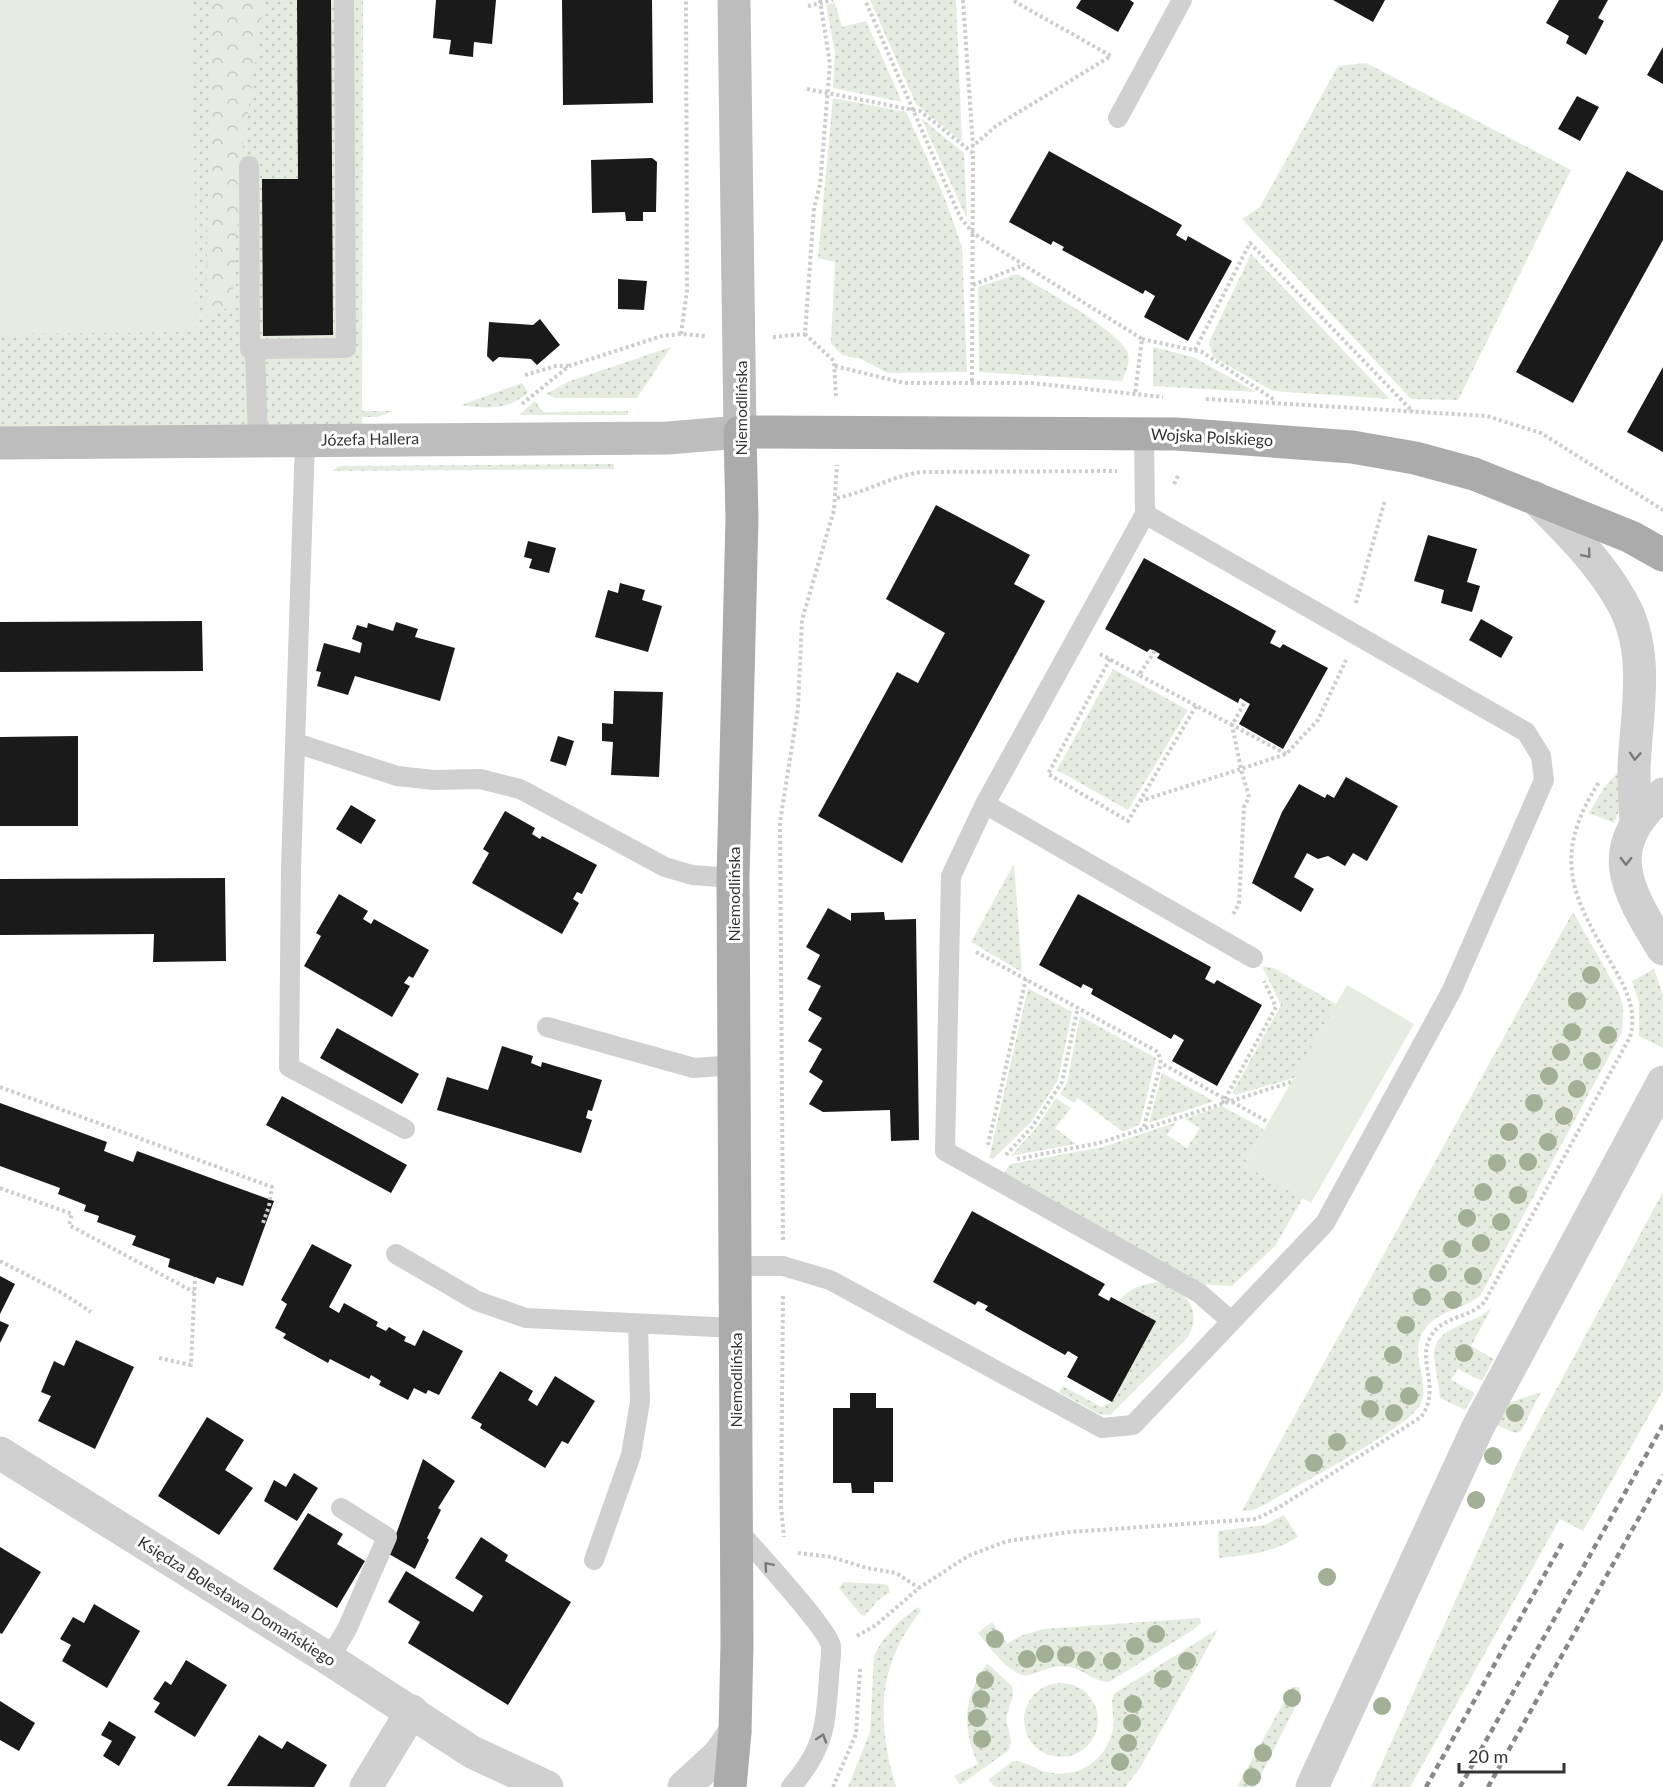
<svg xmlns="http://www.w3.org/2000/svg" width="1663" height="1787" viewBox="0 0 1663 1787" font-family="Lato,sans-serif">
	<defs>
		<pattern id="grass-dots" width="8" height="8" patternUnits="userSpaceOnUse" patternTransform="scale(1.5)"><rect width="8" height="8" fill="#e6ecdf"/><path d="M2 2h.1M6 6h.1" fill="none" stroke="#c6cbc0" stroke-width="1.8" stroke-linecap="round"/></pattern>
		<pattern id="forest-crowns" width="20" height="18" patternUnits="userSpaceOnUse" patternTransform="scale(1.5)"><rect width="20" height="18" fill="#e6ecdf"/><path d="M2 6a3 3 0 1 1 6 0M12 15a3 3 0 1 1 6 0" fill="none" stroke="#c6cbc0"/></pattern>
	</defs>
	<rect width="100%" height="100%" fill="#fff"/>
	<path fill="url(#grass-dots)" d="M0,0H363L362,411H394L377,417H362L361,439L0,441Z
		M870,0H956L962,142L916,104Z
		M835,3L842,27L866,21L902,102L833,88L835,52L826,5Z
		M1366,63L1571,170L1458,400L1411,399L1242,219L1260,207L1338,66Z
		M833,98L906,112L944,196L962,247L967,372L888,373L861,359L842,355L831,343L835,262L818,258Z
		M921,118L964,153L967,219Z
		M1251,254L1390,399L1273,391L1213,357L1209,342Z
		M1018,274C1040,288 1123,332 1128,354C1130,363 1126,372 1122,381L979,372L978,287Z
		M671,347L637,398H556L546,394L570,381Z
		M1153,347L1193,357L1256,392L1153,386Z
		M522,383L528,392C511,410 485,409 461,405Z
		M535,401L543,412L628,411V415H519Z
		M614,464V469L332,471L339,466Z
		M1113,669L1188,710L1128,810L1057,770Z
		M1623,767L1620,808L1614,823L1589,813L1605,786Z
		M1014,864L1022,972L971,942Z
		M1573,912L1619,993L1623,1006L1622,1032L1480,1296C1465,1308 1444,1310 1431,1322C1402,1348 1433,1379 1420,1405C1408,1428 1294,1487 1266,1504L1253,1510L1242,1511Z
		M1262,966L1274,968L1336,1004L1294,1078L1235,1095L1232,1093L1281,1005Z
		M1654,969L1663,995V1048L1639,1036V1003L1632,981Z
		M1028,988L1072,1012L1058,1080L1031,1122L993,1159L989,1158Z
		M1080,1016L1156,1058L1140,1124L1123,1132L1078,1098L1074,1103L1060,1094L1067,1083Z
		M1162,1073L1214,1101L1149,1123Z
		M1056,1098L1071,1108L1055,1128L1076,1144L1011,1156L1036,1128Z
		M1221,1106L1264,1129L1244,1165L1303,1198L1275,1246L1232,1286L1199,1284L1004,1173L1010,1164L1103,1147L1176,1122L1167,1135L1187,1148L1200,1128L1185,1119Z
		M1663,1192V1391L1583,1531L1560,1519L1410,1787H1371L1523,1451Z
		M1157,1282C1184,1291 1204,1307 1188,1337L1110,1415L1099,1414L1059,1392L1063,1386L1101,1407L1112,1402L1156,1321L1119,1301C1130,1288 1140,1285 1157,1282Z
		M1492,1307L1471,1346L1494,1359L1482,1381L1458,1369L1451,1380L1475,1393L1465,1410L1440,1398C1439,1384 1435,1370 1434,1356C1434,1324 1475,1326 1492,1307Z
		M1541,1392L1521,1431L1515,1433L1495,1424L1505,1404Z
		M1284,1515L1298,1537C1272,1553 1248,1555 1219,1558L1218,1531L1265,1525Z
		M843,1582L882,1584L888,1585L890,1592L877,1601L865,1616L861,1615L839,1588Z
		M918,1607L921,1611C876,1665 877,1723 896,1787H848L870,1732L874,1656L882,1641L901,1620Z
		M1200,1618L1201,1623L1193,1630L1109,1682C1095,1682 1084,1670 1070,1667C1054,1664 1045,1670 1030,1675C1013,1680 988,1645 978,1633L992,1622L1007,1644L1020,1636L1044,1629Z
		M1218,1629L1140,1768L1125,1787H996L988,1780L1013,1761C1027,1761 1034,1769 1047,1772C1079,1780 1107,1759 1113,1729C1116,1717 1108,1703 1115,1693Z
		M987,1663L1012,1686L1013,1695L1006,1719L1011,1740L1009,1750L960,1785L954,1776L978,1764C961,1725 964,1698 987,1663Z
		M1024 1720a37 37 0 1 1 74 0a37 37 0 1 1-74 0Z
		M1292,1687H1299L1301,1695L1255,1787H1237Z"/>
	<path fill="url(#forest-crowns)" d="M211,0H265L243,143L232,306L206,317Z"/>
	<path fill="#e6ecdf" d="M0,0H193L196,332L0,334Z
		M1347,985L1414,1024L1311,1203L1244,1165Z"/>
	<path fill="#1a1a1a" d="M297,0H331L333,335L263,336L262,179H298Z
		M436,0H496L492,44L474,42L473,57L449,54L451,40L433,38Z
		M562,0H652L653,103L563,105Z
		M1081,0H1130L1134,3L1118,32L1076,8Z
		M1333,0H1385L1373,22Z
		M1559,0H1608L1598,18L1604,21L1586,55L1566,43L1569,36L1546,23Z
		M1663,47V84L1647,75Z
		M1577,96L1599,107L1580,141L1558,129Z
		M1049,151L1182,225L1176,235L1186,241L1188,236L1232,261L1188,341L1144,317L1155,296L1145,290L1143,294L1062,250L1064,247L1053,241L1051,245L1009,222Z
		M652,158L657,162L656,212H643V221H626L625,212L592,213L591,160Z
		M1627,171L1663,191V240L1573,403L1516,372Z
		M618,279L647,281L644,310L618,309Z
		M540,319L560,345L537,365L531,359L499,357L493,362L487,356L489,322L533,325Z
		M1663,367V452L1627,432Z
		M936,505L1030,555L1014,584L1045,601L902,863L818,816L897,672L918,683L945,633L886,599Z
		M1428,535L1477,549L1467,582L1480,586L1472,612L1441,603L1444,590L1414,581Z
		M528,541L556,548L549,573L529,568L532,559L524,557Z
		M1144,558L1276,631L1270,643L1280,648L1283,644L1328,668L1283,749L1239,724L1250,704L1240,698L1238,703L1157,658L1160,654L1155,651L1150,649L1147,652L1105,629Z
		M620,583L645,590L642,600L662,606L648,652L595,637L608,590L618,593Z
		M1481,619L1513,637L1501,658L1469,640Z
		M202,621L203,671L0,672V622Z
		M396,622L418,629L415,637L455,648L440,701L355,676L348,695L317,686L321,672L316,671L324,643L360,653L362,643L352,639L357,625L367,628L368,623L393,631Z
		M614,691L663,692L659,777L611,775L613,742L602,741V723L613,724Z
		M78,736V826H0V737Z
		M558,736L574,741L566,766L550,761Z
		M1346,777L1398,806L1367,861L1353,853L1345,866L1328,856L1318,859L1307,853L1294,877L1314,889L1301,912L1252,883L1282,812L1299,784L1325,798L1327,794L1334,798Z
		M351,805L376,820L361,844L336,829Z
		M505,811L535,828L532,834L540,839L542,836L597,865L582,894L577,892L573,899L579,903L562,934L472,883L489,853L483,849Z
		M225,878L226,961L153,962L154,934L0,935V879Z
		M339,894L368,911L363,919L371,924L374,919L429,950L413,978L409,976L404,983L410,986L392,1017L304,966L321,936L316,933Z
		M1078,894L1211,967L1205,979L1214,984L1217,980L1262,1005L1217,1086L1172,1061L1184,1040L1174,1034L1171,1039L1091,994L1093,989L1083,984L1081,988L1039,965Z
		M828,908L851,921V913L884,912L885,920L916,919L919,1140L891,1141L890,1110L823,1112L809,1104L823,1081L809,1072L822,1049L808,1041L822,1018L808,1010L821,986L807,979L820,955L806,947Z
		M337,1028L419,1074L402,1104L320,1058Z
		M502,1046L533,1056L531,1063L541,1067L542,1062L602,1080L592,1111L588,1110L586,1118L592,1120L581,1153L437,1110L447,1077L488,1090Z
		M282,1096L407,1165L391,1193L266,1125Z
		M0,1103L107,1142L104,1151L133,1162L137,1151L274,1201L243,1286L217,1277L214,1284L168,1267L170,1259L132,1245L136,1236L97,1222L99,1216L84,1211L86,1205L58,1194L60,1188L0,1166Z
		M972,1211L1105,1284L1098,1295L1109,1301L1111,1297L1156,1321L1112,1402L1067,1377L1078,1357L1068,1351L1065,1355L985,1310L988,1306L978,1301L975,1305L933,1282Z
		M312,1244L352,1265L329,1307L339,1313L344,1303L378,1322L376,1326L386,1331L389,1327L406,1337L404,1341L415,1346L423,1330L463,1351L439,1395L428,1390L426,1394L414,1388L408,1400L379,1385L381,1381L371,1375L369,1379L330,1359L328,1363L283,1338L286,1334L275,1328L287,1304L281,1300Z
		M0,1276L15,1284L0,1314Z
		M0,1321L9,1325L0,1343Z
		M76,1340L134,1367L95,1449L38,1421L51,1396L41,1392L54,1361L64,1366Z
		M500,1371L533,1391L528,1400L537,1406L555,1376L595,1401L568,1444L562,1441L545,1468L480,1428L482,1424L471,1418Z
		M850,1393H876V1408H893V1482H874V1493H852L851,1483H833V1408H850Z
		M207,1417L244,1440L225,1470L253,1488L219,1535L158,1496Z
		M423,1459L455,1481L438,1508L441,1510L427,1538L429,1540L415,1569L389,1554Z
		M294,1473L318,1488L297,1521L264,1501L274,1480L286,1487Z
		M308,1513L343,1534L337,1544L365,1561L337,1608L273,1569Z
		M481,1537L508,1555L505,1561L571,1602L508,1705L408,1643L420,1622L388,1602L406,1571L473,1612L483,1596L455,1578Z
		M0,1547L41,1572L2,1634L0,1633Z
		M94,1604L140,1631L107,1688L62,1661L71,1645L60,1639L73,1617L84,1623Z
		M186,1660L227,1685L195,1737L154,1712L160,1703L153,1699L165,1681L171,1685Z
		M0,1701L35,1723L19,1751L0,1740Z
		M109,1721L136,1737L119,1766L103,1756L112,1741L101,1735Z
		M259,1735L282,1749L287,1741L327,1765L314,1787L227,1786Z"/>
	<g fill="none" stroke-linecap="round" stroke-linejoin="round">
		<path stroke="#cdcdcd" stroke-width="4" stroke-dasharray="3 3" stroke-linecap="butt" d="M820,0L830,64L820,185L814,208L805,334L834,361L836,398
			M963,0L973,146L996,126L1111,56L1012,0
			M808,6L833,0
			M807,89L913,110L865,0
			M973,153L920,111L913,110L960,217L973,233L1142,339L1135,394
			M973,285L1023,265
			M681,334L687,291L686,0
			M773,337L805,334
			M1142,339L1202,352L1276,401
			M1195,350L1250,243L1413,412
			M835,366L904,383H1031L1163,397
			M525,375L556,366H568
			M972,381L973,151
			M1206,399L1487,416L1541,433L1663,510
			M522,404L569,366L662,336L681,334L706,336
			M1174,484L1179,474
			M837,498C866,492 892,476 921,472L1117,471
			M1356,603L1385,500
			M1155,651L1139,675L1232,725L1245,702
			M1100,654L1139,675
			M1110,659L1048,774L1128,821L1196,706
			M1286,754L1232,725L1241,769L1286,754L1318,720L1346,660
			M1140,801L1241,769L1249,797L1244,807L1239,904L1232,916
			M976,952L1158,1052L1161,1063L1225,1099L1223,1102L1229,1100L1268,1122
			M0,1087L272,1187L269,1206L263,1223
			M1225,1099L1276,1007L1264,981
			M1144,1127L1161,1063
			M988,1145L1026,979
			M1006,1155L1032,1127L1062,1082L1078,1007
			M1017,1159L1099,1143L1291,1082
			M0,1188L72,1214L69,1225L194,1292
			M783,1240L780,822L798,708L802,620L834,510L837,465
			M0,1261L62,1293L91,1312
			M783,1296L781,1507L784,1537
			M159,1358L191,1365L195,1277
			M798,1553L831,1557L867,1568L896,1573L919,1588
			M857,1636L876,1625L919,1588L968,1556L1007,1541L1070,1532L1256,1519L1278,1508L1421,1417C1442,1388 1416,1361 1431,1336C1443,1315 1471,1319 1485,1301L1630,1037C1637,1012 1627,990 1614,968C1573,897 1550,859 1599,782
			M833,1787L856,1734L860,1669"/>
		<path stroke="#d0d0d0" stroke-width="20" d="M1118,118L1182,0
			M249,166L250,349L346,348L344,0
			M255,350L258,440
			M1144,433L1145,514L985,804L951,876L945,1151L1199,1293L1231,1321
			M305,440L291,868L289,1067L405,1129
			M296,743L397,776L434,780L480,779L520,789L665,867L692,875L733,878
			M985,804L1253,958
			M547,1027L694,1068L735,1065
			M396,1254L477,1301L526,1318L736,1328
			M736,1266H783L830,1280L1102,1428L1133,1425L1325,1223L1452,990L1544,780L1541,756L1526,732L1145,514
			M736,1528C753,1548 827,1627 831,1646C832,1655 829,1668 829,1678C825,1728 825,1747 791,1787
			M594,1560L631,1455L640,1402L638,1324
			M329,1659L347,1629L387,1537L341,1508"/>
		<path stroke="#d0d0d0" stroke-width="33" d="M1534,497C1566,529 1600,562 1622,602C1651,653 1636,714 1634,769C1634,787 1635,805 1636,824
			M1663,794C1600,848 1627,890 1663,949
			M366,1787L412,1711
			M1312,1787L1478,1427L1663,1082"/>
		<path stroke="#d0d0d0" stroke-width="33" d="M0,1453L329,1659L472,1752L547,1787
			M684,1787L719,1755L735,1732"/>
		<path stroke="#bdbdbd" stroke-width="33" d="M0,443L668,438L740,432L734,0"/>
		<path stroke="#ababab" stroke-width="33" d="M730,1787L735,1732L737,1643L733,878L742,518L740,432L1177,434L1352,447L1415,458L1474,474L1631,537L1663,555"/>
		<path stroke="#888" stroke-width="4.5" stroke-dasharray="6 4.5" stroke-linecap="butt" d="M1426,1787L1564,1540
			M1460,1787L1663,1425
			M1488,1787L1663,1475"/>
	</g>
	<g fill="#a2b095">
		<circle cx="1591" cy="975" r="9"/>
		<circle cx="1577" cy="1001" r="9"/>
		<circle cx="1572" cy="1032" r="9"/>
		<circle cx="1608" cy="1035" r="9"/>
		<circle cx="1561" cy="1052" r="9"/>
		<circle cx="1592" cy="1061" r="9"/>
		<circle cx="1549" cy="1076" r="9"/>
		<circle cx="1577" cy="1089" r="9"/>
		<circle cx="1534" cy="1103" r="9"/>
		<circle cx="1564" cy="1116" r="9"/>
		<circle cx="1509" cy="1132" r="9"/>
		<circle cx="1548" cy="1142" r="9"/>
		<circle cx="1528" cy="1162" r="9"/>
		<circle cx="1497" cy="1163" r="9"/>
		<circle cx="1483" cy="1192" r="9"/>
		<circle cx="1518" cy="1195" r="9"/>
		<circle cx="1467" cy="1218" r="9"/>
		<circle cx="1501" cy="1222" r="9"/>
		<circle cx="1481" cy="1243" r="9"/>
		<circle cx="1452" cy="1249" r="9"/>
		<circle cx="1438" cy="1273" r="9"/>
		<circle cx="1473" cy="1276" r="9"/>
		<circle cx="1422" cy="1297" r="9"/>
		<circle cx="1453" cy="1300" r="9"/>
		<circle cx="1406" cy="1325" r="9"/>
		<circle cx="1464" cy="1353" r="9"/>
		<circle cx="1393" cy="1355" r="9"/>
		<circle cx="1374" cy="1385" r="9"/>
		<circle cx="1409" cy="1396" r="9"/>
		<circle cx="1370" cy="1409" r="9"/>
		<circle cx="1394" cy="1413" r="9"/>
		<circle cx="1515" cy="1413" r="9"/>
		<circle cx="1337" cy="1442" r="9"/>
		<circle cx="1493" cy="1456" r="9"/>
		<circle cx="1314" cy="1463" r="9"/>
		<circle cx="1476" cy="1500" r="9"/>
		<circle cx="1327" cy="1577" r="9"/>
		<circle cx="1156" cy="1634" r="9"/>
		<circle cx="995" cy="1639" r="9"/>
		<circle cx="1135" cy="1646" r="9"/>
		<circle cx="1045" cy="1654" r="9"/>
		<circle cx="1066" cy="1655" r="9"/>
		<circle cx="1027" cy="1659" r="9"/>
		<circle cx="1086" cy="1660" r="9"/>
		<circle cx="1112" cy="1661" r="9"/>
		<circle cx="1187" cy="1661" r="9"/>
		<circle cx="1163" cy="1679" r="9"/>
		<circle cx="985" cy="1680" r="9"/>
		<circle cx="1292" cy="1698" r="9"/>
		<circle cx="981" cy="1699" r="9"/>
		<circle cx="1133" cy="1704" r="9"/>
		<circle cx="1382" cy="1706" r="9"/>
		<circle cx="977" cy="1718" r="9"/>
		<circle cx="1132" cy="1723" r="9"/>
		<circle cx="982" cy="1739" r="9"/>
		<circle cx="1128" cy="1743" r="9"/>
		<circle cx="1263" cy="1753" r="9"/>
		<circle cx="1120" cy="1762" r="9"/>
		<circle cx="1252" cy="1777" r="9"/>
	</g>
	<defs><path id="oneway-chevron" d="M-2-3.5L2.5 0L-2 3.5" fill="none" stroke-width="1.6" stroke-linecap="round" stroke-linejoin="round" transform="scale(1.5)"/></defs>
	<g stroke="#7a7a7a">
		<use href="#oneway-chevron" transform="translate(1587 554) rotate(50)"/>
		<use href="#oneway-chevron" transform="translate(1635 756) rotate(94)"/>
		<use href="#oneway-chevron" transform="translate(1626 861) rotate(90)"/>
		<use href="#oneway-chevron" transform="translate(768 1566) rotate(-131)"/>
		<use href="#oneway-chevron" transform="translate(822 1738) rotate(-72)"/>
	</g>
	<g text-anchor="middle" stroke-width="6" stroke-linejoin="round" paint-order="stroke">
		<g font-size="16" fill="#333" stroke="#fff">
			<text transform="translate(741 408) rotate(-90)" y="6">Niemodlińska</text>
			<text transform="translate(1212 437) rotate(3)" y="6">Wojska Polskiego</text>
			<text transform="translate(370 439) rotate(-1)" y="6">Józefa Hallera</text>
			<text transform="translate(734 894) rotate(-90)" y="6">Niemodlińska</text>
			<text transform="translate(736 1380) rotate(-90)" y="6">Niemodlińska</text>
			<text transform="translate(237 1601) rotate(32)" y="6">Księdza Bolesława Domańskiego</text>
		</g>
	</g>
	<path d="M1459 1763v9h105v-9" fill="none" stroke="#333333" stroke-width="3"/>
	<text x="1468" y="1763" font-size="18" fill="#333333" stroke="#ffffff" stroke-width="4.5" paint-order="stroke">20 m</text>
</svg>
